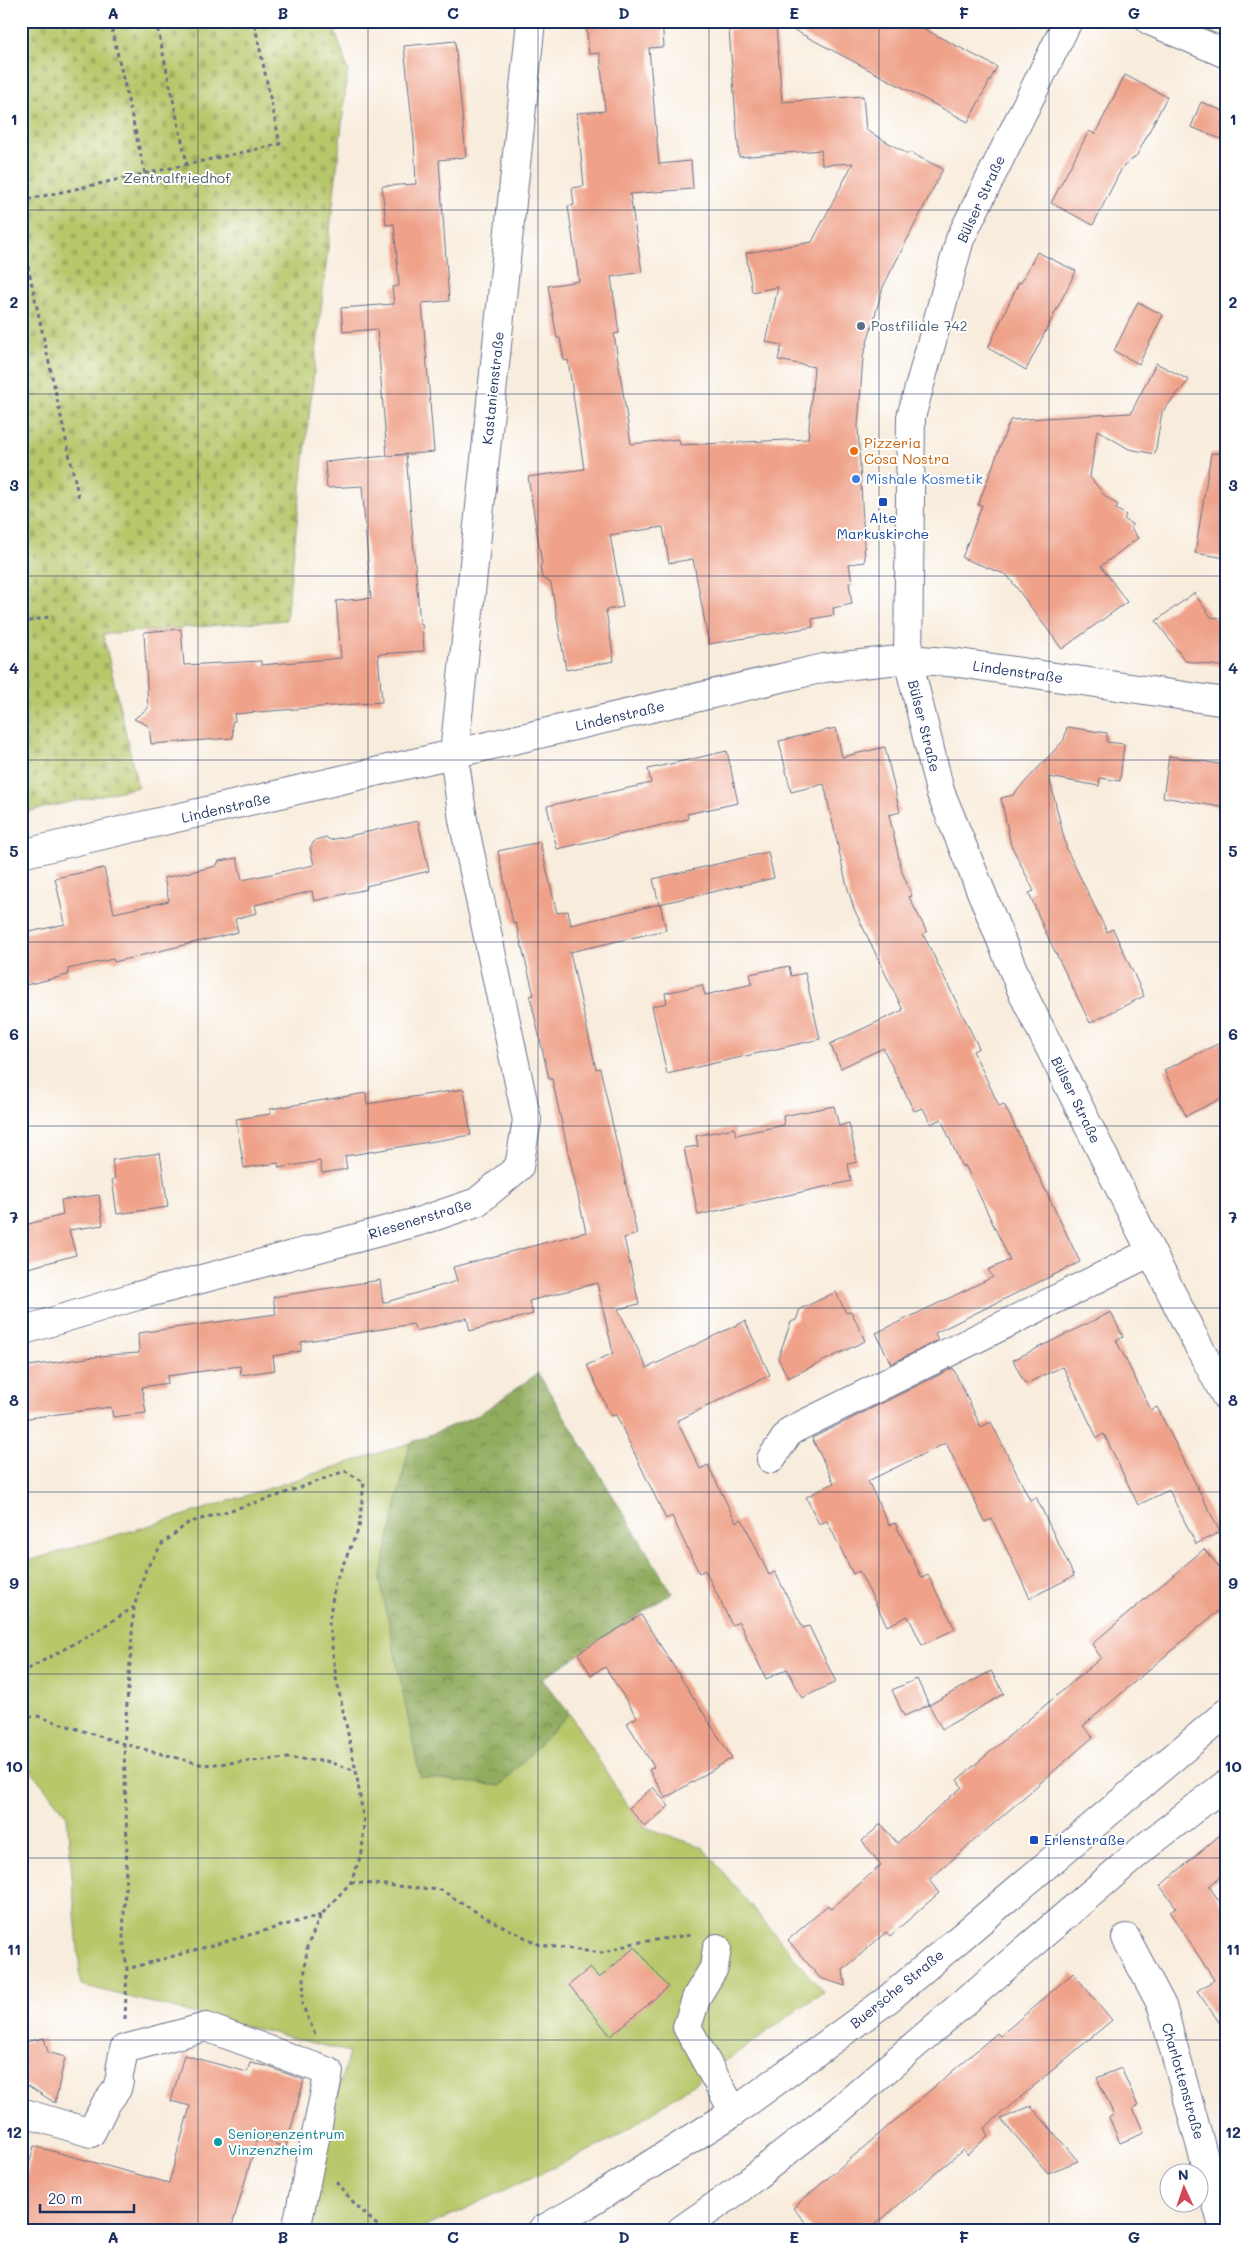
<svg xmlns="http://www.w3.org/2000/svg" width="1247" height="2251" viewBox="0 0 1247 2251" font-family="Mali,sans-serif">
	<defs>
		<pattern id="forest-crowns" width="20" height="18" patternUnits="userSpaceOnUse" patternTransform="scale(1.25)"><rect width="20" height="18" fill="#92ac5e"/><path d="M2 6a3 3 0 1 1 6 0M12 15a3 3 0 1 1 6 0" fill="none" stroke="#768c51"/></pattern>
		<pattern id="cemetery-stones" width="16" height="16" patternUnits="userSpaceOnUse" patternTransform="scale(1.25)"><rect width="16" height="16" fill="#b8c76a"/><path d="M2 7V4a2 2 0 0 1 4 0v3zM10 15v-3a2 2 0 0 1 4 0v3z" fill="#9eab5e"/></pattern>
	</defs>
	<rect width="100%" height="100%" fill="#fff"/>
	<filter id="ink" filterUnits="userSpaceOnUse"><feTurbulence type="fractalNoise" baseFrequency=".02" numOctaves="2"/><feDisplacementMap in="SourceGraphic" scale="10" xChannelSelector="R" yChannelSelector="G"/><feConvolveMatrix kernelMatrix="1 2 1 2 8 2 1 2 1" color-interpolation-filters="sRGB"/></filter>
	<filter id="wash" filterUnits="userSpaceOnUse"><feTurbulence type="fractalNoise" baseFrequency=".0096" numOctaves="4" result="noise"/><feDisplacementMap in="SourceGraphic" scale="20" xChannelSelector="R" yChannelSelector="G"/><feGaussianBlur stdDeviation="1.12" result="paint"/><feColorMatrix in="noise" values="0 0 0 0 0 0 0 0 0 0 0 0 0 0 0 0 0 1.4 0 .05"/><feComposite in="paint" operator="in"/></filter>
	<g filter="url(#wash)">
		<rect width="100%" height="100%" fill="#f8ecdc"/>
		<path fill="#b8c76a" stroke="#6a7b64" d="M410,1443L380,1580L500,1786L569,1713L629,1808L645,1827L702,1847L823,1992L616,2138L443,2219L417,2230H299L349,2052L81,1985L67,1816L21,1758V1563L182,1516Z"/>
		<path fill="url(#forest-crowns)" stroke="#566e5e" d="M538,1373L672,1593L542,1679L569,1713L500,1786L420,1777L380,1580L410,1443L480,1414Z"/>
		<path fill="url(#cemetery-stones)" stroke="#6a7b64" d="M21,21H332L348,70L286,620L103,634L138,787L21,813Z"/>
		<g id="blocks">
			<path fill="#efa289" d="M608,21H662L664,47L649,48L659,164L691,161L693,189L630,194L642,272L611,277L619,333L614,334L631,444L679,439L680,445L808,439L814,367L778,360L782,345L766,342L778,287L752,292L746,253L812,242L853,163L822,165L821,150L739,157L729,30L776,25L782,102L863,96L866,130L908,154L909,152L943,169L883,287L863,357L858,426L865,562L849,564L852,582L849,583L852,604L833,608L834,615L812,619L813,627L709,644L693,559L669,563L663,527L610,535L623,607L606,610L614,661L566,670L551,583L542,578L540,567L542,564L528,477L584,469L568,360L564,361L560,338H557L548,286L579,281L568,206L574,205L572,188L584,186L577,113L605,111L600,53L589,54L586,23Z
				M777,21H909L997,67L968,122Z
				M455,41L466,157L439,160L449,301L422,303L434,452L387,456L377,329L343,332L341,308L394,304L392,287L399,286L394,224L386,225L382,186L416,184L414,140L404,46Z
				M1125,75L1167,97L1137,155L1122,168L1093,225L1051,203L1089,131L1095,134Z
				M1201,102L1226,112V141L1191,127Z
				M1037,252L1076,271L1026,370L988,348L1019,282L1021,283Z
				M1138,302L1163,315L1139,364L1114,351Z
				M1156,363L1189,380L1162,412L1155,454L1129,449L1097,430L1090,477L1105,496L1118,505L1116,509L1126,515L1124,519L1133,525L1131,528L1138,538L1101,566L1127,602L1062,649L1007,575L962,558L982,505H978L1010,420L1131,413Z
				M1211,453L1226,454V558L1195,553Z
				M406,454L420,624H422L424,651L378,654L382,702L234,714L235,721L232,722L233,738L151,744L149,726L134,719L148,708L144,632L181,629L184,665L261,661V665L341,658L336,601L371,598L362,486L327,488L325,462Z
				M1194,593L1211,617L1226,619V667L1185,661L1156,621Z
				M1067,727L1107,733V742L1124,744L1120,781L1100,778L1099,786L1049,777L1067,850L1107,932L1113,929L1144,996L1090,1023L1044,929L1029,893L1034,891L1011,845L1001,798L1013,795L1064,740Z
				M836,728L842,757L885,747L900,812L889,815L902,872L912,896L909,897L927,932L923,934L979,1048L973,1051L988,1082L999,1106L1004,1104L1080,1262L935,1333L938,1340L891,1364L876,1333L993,1277L988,1270L1010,1260L965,1165L962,1167L941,1119L931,1124L923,1108L914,1111L883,1048L841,1068L830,1044L903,1010L854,909L846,882L824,784L791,792L779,741Z
				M727,751L738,803L687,814L688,819L557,849L547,806L651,783L648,769Z
				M1169,756L1226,765V808L1163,797Z
				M418,821L429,871L366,886L367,889L314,901L312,891L255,905L257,913L235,919L238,932L114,962L113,959L68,969V975L21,986V934L65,924L55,878L104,868L114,913L169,901L164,878L216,866L219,861L237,858L242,880L314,865L310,848L315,840L326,837L330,840Z
				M540,842L557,913L568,911L571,925L660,904L666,930L570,952L596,1069L600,1068L637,1234L624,1238L639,1304L618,1309L647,1368L745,1321L770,1375L677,1421L700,1469L708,1465L736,1522L742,1519L769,1575L775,1572L803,1628L809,1626L836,1682L802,1698L787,1669L766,1679L739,1622L732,1625L705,1570L699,1573L672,1516L666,1519L616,1415L611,1416L587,1365L613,1353L597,1283L529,1301L533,1314L470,1331L467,1318L416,1331L413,1324L301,1342V1351L273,1356L275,1370L241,1375L240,1366L167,1376L168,1383L142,1387L146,1413L113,1417L111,1407L21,1419V1367L109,1355L139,1353L138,1333L276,1314L273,1297L380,1280L383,1303L457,1281L453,1267L586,1232L552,1079H549L530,996L534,995L516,923H513L498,851Z
				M768,852L774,878L659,904L653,879Z
				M789,966L791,976L805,973L820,1039L667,1074L652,1006L667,1003L665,993L702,985L705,995L752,984L750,974Z
				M1226,1040V1096L1186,1116L1164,1070Z
				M464,1089L471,1135L345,1156L347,1169L322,1173L320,1161L279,1168L278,1163L244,1168L236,1119L271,1114L270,1109L366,1093L367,1104Z
				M834,1106L839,1126L849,1123L857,1162L848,1164L851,1181L698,1215L684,1148L698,1146L696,1136L734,1128L736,1135L784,1125L783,1116Z
				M160,1153L168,1207L117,1214L112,1179H115L112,1160Z
				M99,1195L103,1225L69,1230L76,1255L21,1270V1226L63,1215L61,1200Z
				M836,1292L846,1313L851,1311L865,1341L788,1378L778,1358L791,1322L796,1320L800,1309Z
				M1111,1312L1123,1337L1116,1340L1151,1410L1157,1407L1220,1532L1196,1544L1169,1490L1138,1505L1104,1434L1097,1438L1064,1369L1062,1367L1025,1384L1013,1360Z
				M953,1368L981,1427L991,1422L1030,1500L1036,1497L1074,1576L1030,1598L992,1519L985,1522L946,1443L868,1481L889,1525L895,1523L922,1578L928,1575L955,1629L922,1645L908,1616L887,1626L859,1571L853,1574L827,1521L819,1524L806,1497L834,1483L812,1438Z
				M1204,1549L1226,1575V1604L1083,1726L1093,1737L929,1880L939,1893L890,1936L886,1932L843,1970L845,1986L820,1978L788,1940L828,1905L831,1909L881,1865L862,1841L881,1824L897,1843L962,1787L957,1780L1101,1658L1092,1644Z
				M641,1615L732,1758L666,1798L649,1770L654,1767L627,1723L637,1717L605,1667L591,1675L578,1653Z
				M991,1671L1004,1694L942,1729L929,1705Z
				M917,1679L929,1705L904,1716L892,1690Z
				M653,1787L669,1806L645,1827L629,1808Z
				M1226,1830V1872L1209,1886L1226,1911V2032L1197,1991L1214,1980L1170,1911L1176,1907L1160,1886Z
				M635,1947L668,1987L611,2036L569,1985L590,1968L599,1978Z
				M1073,1973L1112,2020L984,2128L988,2136L967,2155L963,2150L869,2230H812L793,2208L997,2033L1000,2036Z
				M44,2038L48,2052L65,2057L55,2103L21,2081V2043Z
				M184,2055L247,2072L250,2063L266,2066L304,2080L286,2147L257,2139L231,2230H21V2194L34,2146L169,2183L190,2106L171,2101Z
				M1121,2068L1138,2106L1133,2108L1144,2133L1120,2143L1109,2117L1114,2115L1097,2078Z
				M1031,2106L1078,2161L1048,2173L1001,2119Z"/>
		</g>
	</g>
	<g filter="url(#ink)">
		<use href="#blocks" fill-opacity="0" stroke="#68718a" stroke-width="1"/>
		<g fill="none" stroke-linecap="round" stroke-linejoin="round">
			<g stroke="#68718a" stroke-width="30">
				<path id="minor" d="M1068,21L960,239L911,417L908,659L940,791L1023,994L1190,1330L1226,1397
					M1150,21L1226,54
					M21,854L824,668L908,659L959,663L1226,702
					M21,1331L137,1296L421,1221L477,1202L519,1167L527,1120L463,820L454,754L531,21
					M771,1459L790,1431L1151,1252
					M1126,1938L1162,2006L1224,2230
					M717,1948L714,1968L697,1996L687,2027L734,2112
					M120,2071L124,2049L206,2027L329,2072L296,2230
					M21,2112L91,2133L105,2105L117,2089L119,2081"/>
			</g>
			<g stroke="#68718a" stroke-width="30">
				<path id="major" d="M542,2230L588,2204L734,2112L887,2000L1226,1713
					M681,2230L738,2190L838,2111L1145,1847L1226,1784"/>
			</g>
			<path stroke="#68718a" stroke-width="3" stroke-dasharray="4 4" stroke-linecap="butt" d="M110,21L145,174
				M156,21L187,164
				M21,203L25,200L280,144L254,21
				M21,235L79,499
				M21,623L53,616
				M21,1673L95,1632L134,1607
				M21,1718L37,1716L124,1744L204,1765L288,1758L326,1761L356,1771L364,1822L362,1852L351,1882L321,1915L307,1947L302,2004L315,2034
				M351,1882L441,1890L483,1916L540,1945L602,1953L634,1943L691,1935
				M321,1915L127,1969L123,1937L127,1845L124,1744L134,1607L146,1569L162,1544L188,1523L277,1496L345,1471L364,1482L359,1528L335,1583L329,1622L336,1678L356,1771
				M125,2019L127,1969
				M336,2182L355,2204L382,2230"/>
			<use href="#minor" stroke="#fff" stroke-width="28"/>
			<use href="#major" stroke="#fff" stroke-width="28"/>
		</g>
	</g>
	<path fill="none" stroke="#1b2f5e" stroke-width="1" stroke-opacity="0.55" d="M198,21V2230M368,21V2230M538,21V2230M709,21V2230M879,21V2230M1049,21V2230M21,210H1226M21,394H1226M21,576H1226M21,760H1226M21,942H1226M21,1126H1226M21,1308H1226M21,1492H1226M21,1674H1226M21,1858H1226M21,2040H1226"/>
	<circle fill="#5c6f8a" stroke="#fff" stroke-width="2" cx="861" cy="326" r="5"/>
	<circle fill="#e8710a" stroke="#fff" stroke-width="2" cx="854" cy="451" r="5"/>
	<circle fill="#3f7fe0" stroke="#fff" stroke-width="2" cx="856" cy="479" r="5"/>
	<g fill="#1a4fb4" stroke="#fff" stroke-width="2">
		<rect x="878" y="497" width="10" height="10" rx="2.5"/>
		<rect x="1029" y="1835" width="10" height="10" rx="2.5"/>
	</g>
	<circle fill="#0f9aa8" stroke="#fff" stroke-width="2" cx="218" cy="2142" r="5"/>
	<g text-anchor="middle" stroke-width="4" stroke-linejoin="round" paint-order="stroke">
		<g font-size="14" fill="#4a5d62" stroke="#fff">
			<text x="177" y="183">Zentralfriedhof</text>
		</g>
		<g font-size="14" fill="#1b2f5e" stroke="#fff">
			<text transform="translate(981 199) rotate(-65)" y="5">Bülser Straße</text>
			<text transform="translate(493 388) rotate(-84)" y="5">Kastanienstraße</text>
			<text transform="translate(1018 672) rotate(8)" y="5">Lindenstraße</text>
			<text transform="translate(620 716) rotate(-13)" y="5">Lindenstraße</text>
			<text transform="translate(924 726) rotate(76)" y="5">Bülser Straße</text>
			<text transform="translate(226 808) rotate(-13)" y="5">Lindenstraße</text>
			<text transform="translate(1076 1100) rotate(64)" y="5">Bülser Straße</text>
			<text transform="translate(420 1219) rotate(-17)" y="5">Riesenerstraße</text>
			<text transform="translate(897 1989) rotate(-39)" y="5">Buersche Straße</text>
			<text transform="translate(1183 2081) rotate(74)" y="5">Charlottenstraße</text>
		</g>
		<g font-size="14" fill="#4e5e75" stroke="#fff" text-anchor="start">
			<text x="871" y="331">Postfiliale 742</text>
		</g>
		<g font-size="14" fill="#c56008" stroke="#fff" text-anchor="start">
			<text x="864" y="448">Pizzeria<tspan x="864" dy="16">Cosa Nostra</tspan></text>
		</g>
		<g font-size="14" fill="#366cbe" stroke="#fff" text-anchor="start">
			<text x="866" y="484">Mishale Kosmetik</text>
		</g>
		<g font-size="14" fill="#164399" stroke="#fff">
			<text x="883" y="523">Alte<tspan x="883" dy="16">Markuskirche</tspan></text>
			<text x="1044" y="1845" text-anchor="start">Erlenstraße</text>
		</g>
		<g font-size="14" fill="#0d838f" stroke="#fff" text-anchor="start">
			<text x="228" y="2139">Seniorenzentrum<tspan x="228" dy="16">Vinzenzheim</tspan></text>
		</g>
	</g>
	<rect width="1247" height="2251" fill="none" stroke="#fff" stroke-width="55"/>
	<g transform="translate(1184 2188) rotate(357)"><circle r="24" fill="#ffffff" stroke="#a4acbf"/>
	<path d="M0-4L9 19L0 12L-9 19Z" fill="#d1495b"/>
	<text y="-8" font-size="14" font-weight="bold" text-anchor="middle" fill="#1b2f5e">N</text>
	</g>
	<path d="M40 2204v8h94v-8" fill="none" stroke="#1b2f5e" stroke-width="2.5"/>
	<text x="48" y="2204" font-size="15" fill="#1b2f5e" stroke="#ffffff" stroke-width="4" paint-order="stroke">20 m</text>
	<rect x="28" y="28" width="1192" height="2196" fill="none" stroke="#1b2f5e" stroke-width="2"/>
	<g font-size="16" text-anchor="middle" font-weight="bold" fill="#1b2f5e">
		<text x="113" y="19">A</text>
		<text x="283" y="19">B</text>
		<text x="453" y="19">C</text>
		<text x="624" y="19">D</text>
		<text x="794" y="19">E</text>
		<text x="964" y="19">F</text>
		<text x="1134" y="19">G</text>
		<text x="14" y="125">1</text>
		<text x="1233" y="125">1</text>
		<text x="14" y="308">2</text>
		<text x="1233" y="308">2</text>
		<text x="14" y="491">3</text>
		<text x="1233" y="491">3</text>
		<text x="14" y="674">4</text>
		<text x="1233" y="674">4</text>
		<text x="14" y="857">5</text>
		<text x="1233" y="857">5</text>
		<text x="14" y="1040">6</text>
		<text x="1233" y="1040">6</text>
		<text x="14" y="1223">7</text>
		<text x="1233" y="1223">7</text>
		<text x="14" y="1406">8</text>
		<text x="1233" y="1406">8</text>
		<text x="14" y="1589">9</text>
		<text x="1233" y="1589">9</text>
		<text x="14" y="1772">10</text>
		<text x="1233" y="1772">10</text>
		<text x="14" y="1955">11</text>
		<text x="1233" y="1955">11</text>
		<text x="14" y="2138">12</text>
		<text x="1233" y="2138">12</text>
		<text x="113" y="2243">A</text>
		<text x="283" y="2243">B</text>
		<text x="453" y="2243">C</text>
		<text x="624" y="2243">D</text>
		<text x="794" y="2243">E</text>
		<text x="964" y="2243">F</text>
		<text x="1134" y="2243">G</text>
	</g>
</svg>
